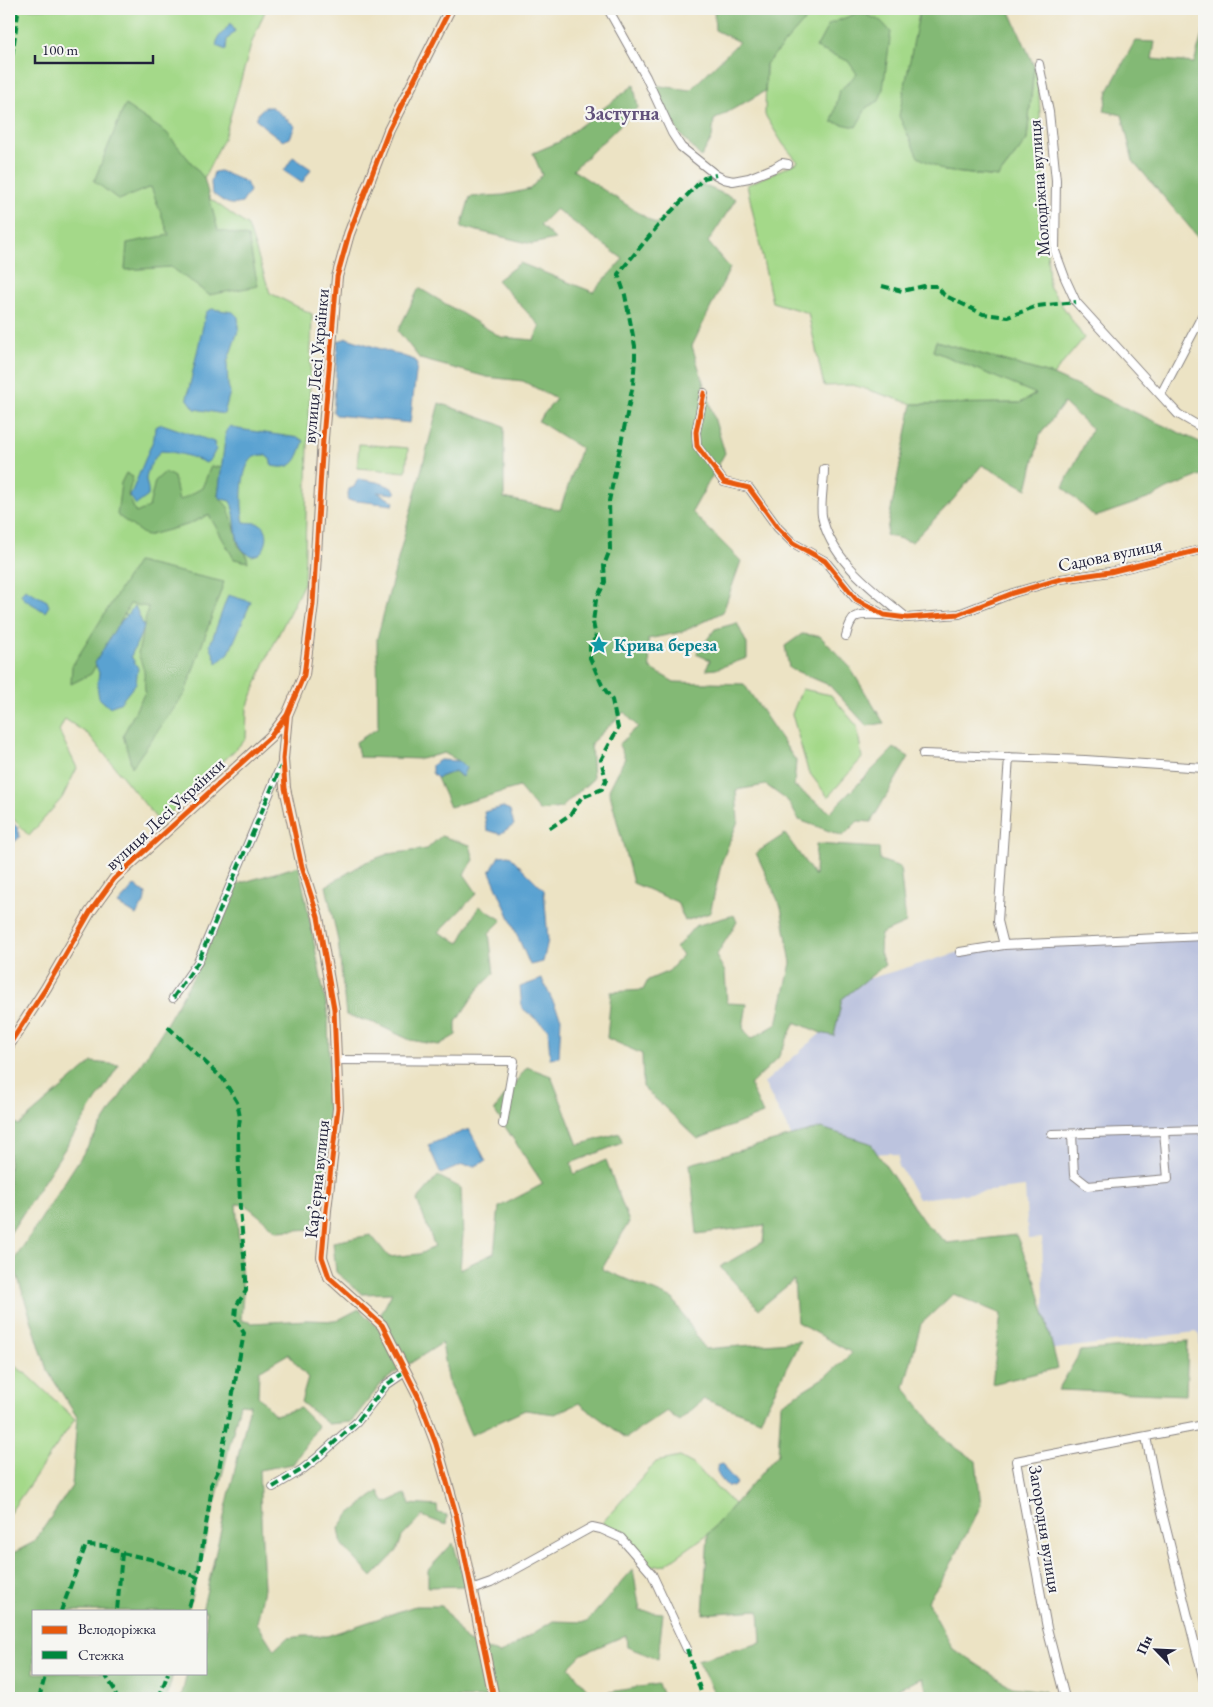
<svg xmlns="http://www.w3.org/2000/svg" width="1213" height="1707" viewBox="0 0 1213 1707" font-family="'EB Garamond',serif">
	<rect width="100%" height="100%" fill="#f6f6f2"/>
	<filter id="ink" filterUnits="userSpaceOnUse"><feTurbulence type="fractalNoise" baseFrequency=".02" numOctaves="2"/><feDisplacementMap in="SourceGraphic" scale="10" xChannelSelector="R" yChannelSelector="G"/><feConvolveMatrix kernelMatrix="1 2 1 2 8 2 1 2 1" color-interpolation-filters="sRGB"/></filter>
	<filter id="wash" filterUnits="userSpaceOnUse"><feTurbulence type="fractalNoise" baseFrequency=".0096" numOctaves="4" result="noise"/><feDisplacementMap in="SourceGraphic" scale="20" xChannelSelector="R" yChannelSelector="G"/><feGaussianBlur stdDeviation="1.12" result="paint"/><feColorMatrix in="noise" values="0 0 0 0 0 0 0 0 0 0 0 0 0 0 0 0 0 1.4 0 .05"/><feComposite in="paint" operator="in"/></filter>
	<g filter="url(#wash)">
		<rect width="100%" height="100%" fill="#ece3c4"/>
		<path fill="#bcc3de" d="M1204,936V1380H1202L1199,1334L1196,1332L1046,1350L1042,1238L1028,1239L1025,1187L918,1199L902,1170L898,1167L899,1156L889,1153L803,1158L764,1083L821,1033L833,1001L835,987L871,978L960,952L1004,945Z"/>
		<path fill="#a4d989" stroke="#637e62" d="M9,9H266L252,42L224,138L198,190L248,226L270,293L312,314L304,583L265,662L247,708L246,739L160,823L89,735L65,719L59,731L77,768L62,798L29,836L9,814Z
			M811,9H920V16L944,171L998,177L1027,140L1034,66L1038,75L1049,286L1084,338L1053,375L936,341L933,351L1037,393L1020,403L912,404L853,385L824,386L808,313L772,302L747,185L798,162L783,144L765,115L766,64L809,15Z
			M359,444L408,448L406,472L357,468Z
			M802,689L831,695L857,726L862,758L828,797L808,771L792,714Z
			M9,1362L29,1376L75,1419L9,1514Z
			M680,1457L693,1464L734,1504L708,1534L665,1565L649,1567L626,1535L602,1523L656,1462Z"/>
		<path fill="#83b975" stroke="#526e58" d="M714,9H811L810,15L766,64L765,91L714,120L712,138L701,157L679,133L653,85L690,90L739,42L715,30Z
			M920,9H1009L1034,66L1027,140L998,177L945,171L918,157L899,116Z
			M860,12L881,21L891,32L883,89L879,101L867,107L856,127L832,122L840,90L857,74L848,61L816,48L829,24Z
			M1204,28V244L1133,161L1122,115L1104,111L1108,91L1135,41L1155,42L1152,59L1194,63Z
			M634,85L638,108L573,170L656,224L698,183L736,199L708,242L730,268L692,346L725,453L692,512L741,561L723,612L682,632L648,639L650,668L674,682L744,684L796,761L794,786L830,812L894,748L909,757L871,822L858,821L843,836L799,820L788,801L766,785L736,790L738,821L722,861L710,913L685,921L677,902L633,883L609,790L625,758L619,745L629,734L638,727L624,712L591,743L593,779L561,808L539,811L519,787L450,807L437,778L455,771L461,777L466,768L459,761L444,753L421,759L359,757L356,742L378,728L377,639L439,403L504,426V498L560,510L581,448L538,421L556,399L523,381L487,377L420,359L398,331L419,288L501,337L534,340L540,326L497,280L520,263L593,292L623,259L556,209L540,225L555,239L532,244L461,227L470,197L504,195L530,189L542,175L533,153L559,142Z
			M125,105L167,133L204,178L218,230L248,237L258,286L209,295L171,267L125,270L127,243L169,235L151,187L119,200L94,181Z
			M936,341L1053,375L1204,444V474L1167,489L1153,497L1095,517L1063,487L1092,429L1064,403L1040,435L1027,489L982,465L952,501L912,542L886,535L912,404L1020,403L1036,394L933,351Z
			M211,466L222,468L218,496L228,507L236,532L238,545L246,554L248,562L234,559L209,515L187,525L146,536L117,515L121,483L126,473L133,477L128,495L136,513L149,507L155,481L165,472L174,477L179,501L202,488Z
			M137,562L224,582L185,693L132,767L123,735L145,692L144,671L138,653L148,607L130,604L91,674L71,684L72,666Z
			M737,623L747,644V658L716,669L706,670L710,660L696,654L715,629Z
			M802,634L820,636L849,666L884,723L867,726L829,685L789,668L785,646Z
			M785,834L815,876L816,844L879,848L880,860L900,867L906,923L881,934L880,953L885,965L842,999L834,1036L821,1033L795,1022L778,1058L750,1085L763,1114L698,1139L643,1087L642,1054L607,1038L611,992L643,990L648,980L669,971L683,955L676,948L695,926L734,915L737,922L716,956L725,972L727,1003L747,1004L743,1028L751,1039L777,1024L791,963L781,907L756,853Z
			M441,836L470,845L474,860L464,874L477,893L439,932L459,943L479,906L502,920L489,933L494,974L478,989L456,1022V1035L439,1045L410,1040L374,1023L346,1015L338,941L326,886L366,862L388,854L427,849Z
			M299,866L328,1014L331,1136L313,1229L277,1231L246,1205L236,1204L243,1294L241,1320L252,1323L307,1320L336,1321L359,1309L380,1330L399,1370L382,1383L351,1422L328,1424L301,1402L308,1378L288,1354L259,1371L258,1396L275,1415L300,1408L318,1426L293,1464L259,1470L264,1589L257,1623L274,1650L287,1638L305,1636H327L415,1606H442L466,1641L500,1654L553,1621L587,1622L633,1569L640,1611L663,1613L658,1659L627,1647L626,1635L582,1654L569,1667L592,1695L658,1684L664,1698H181L187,1673H206V1611H202L250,1405L240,1404L188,1611H34V1673H173L167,1698H9V1555L34,1542L72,1486L77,1417L47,1370L13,1262L161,1033L198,969L234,885Z
			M92,1062L119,1065L9,1235V1120L19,1125Z
			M527,1067L551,1076L578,1145L620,1133L622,1143L571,1163L574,1174L606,1160L629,1222L602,1269L673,1299L705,1349L800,1341L760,1420L704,1399L679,1421L667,1411L626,1438L579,1403L555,1414L525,1410L471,1435L449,1384L442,1343L406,1366L380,1316L392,1293L362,1294L336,1272L333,1242L371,1235L389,1257L419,1254L435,1247L417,1200L438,1176L461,1188L463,1235L460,1269L494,1253L499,1207L543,1184L494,1110Z
			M821,1128L870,1143L924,1222L947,1243L1016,1235L1036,1282L1058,1368L992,1384L1001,1314L953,1294L921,1324L904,1387L947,1442L976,1461L981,1505L946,1574L927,1601L953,1649L1012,1687L1045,1691L1046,1698H928L923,1678L877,1698H717L697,1660L761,1643L759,1610L703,1614L708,1534L778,1454L781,1404L828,1375L852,1353L797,1322L794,1280L759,1309L720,1267L763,1242L765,1225L697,1234L690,1164Z
			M1188,1341L1186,1395L1058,1390L1081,1351Z
			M379,1491L385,1503L405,1494L410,1504L437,1506L438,1513L447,1515L446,1525L422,1516L402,1537L397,1551L372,1577L342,1545L339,1528L348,1515Z
			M453,1543L466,1586L428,1587V1570Z"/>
		<path fill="#5aa2d1" stroke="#3e6286" d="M231,23L235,31L227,40L226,50L216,46L218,38Z
			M265,107H272L295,126L290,138L283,141L263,126L256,119L259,112Z
			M293,157L311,169L302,183L284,171Z
			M220,171L246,182L250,191L242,203C228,207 223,201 212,193L211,182L214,172Z
			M212,309L233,312L238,317L239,328L227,363L228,385L230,392L224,414L195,409L187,398L206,312Z
			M347,338L415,360L417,365L410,423L336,415L333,412L334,402L338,341Z
			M162,424L214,442L216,449L211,459L206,463C191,456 177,452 161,451C154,458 146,470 146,480C147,486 149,489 148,496L136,505L130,496L154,438L155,427Z
			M230,426L238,429L299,438L304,441C297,459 295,471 272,466L270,459L265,455C261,455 257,455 254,457C240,467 241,503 243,518L244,522C249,523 255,522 260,524C270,529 268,546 260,553C258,555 255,555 252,556C229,547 240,519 230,501L222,499L218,496L226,431Z
			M358,479C370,481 388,482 396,492L394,494L377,492L394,502L393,505L348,500L347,498L349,489L354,487Z
			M25,589L47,601L49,606L45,612L24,599L21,594Z
			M228,595L251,602L229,653L217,663L210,645Z
			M135,606L144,627L131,656L138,668L136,683L120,703L109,707L99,698L97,686L99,673L95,663L117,626Z
			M440,760L459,761L466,768L462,777L455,771L437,778L432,773V765Z
			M503,807L510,810L514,825L500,834L487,830L484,812Z
			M9,819L17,827L20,837L13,843H9Z
			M509,855L544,890L548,940L543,962L530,965L490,872L499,856Z
			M135,885L146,894L144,903L136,915L118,904Z
			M542,979L561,1018L559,1057L550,1058L548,1029L522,1008L520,987Z
			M469,1129L486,1161L475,1166L462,1165L441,1174L428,1145Z
			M723,1463L725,1469L737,1483L733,1487L727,1486C721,1479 713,1472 719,1464Z"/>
	</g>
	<g filter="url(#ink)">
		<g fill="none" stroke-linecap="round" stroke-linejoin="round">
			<g stroke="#878280" stroke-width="10">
				<path id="street" d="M608,9L646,77L672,133L681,147L716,175L724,179L733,181L749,178L774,168L782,163L788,164
					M1039,64L1049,112L1056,180L1055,251L1065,278L1076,302L1166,401L1178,414L1204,429
					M704,393L696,432L697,446L724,482L749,488L778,528L793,543L825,561L856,599L884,615L907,618L959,614L1013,593L1061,579L1110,572L1204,549
					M1161,394L1204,312
					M824,469C824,484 820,502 822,516C831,561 875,591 907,618
					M846,636C852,610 860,615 882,615
					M923,754L1085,760L1204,768
					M1004,945L998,921L1009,757
					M960,952L1004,945L1204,936
					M173,998L198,962L283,761
					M336,1060L514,1061L503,1124
					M1052,1134L1204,1130
					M1072,1134L1074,1175L1088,1186L1168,1179L1164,1131
					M1146,1437L1158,1496L1204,1681
					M273,1487L303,1469L317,1458L357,1422L386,1385L405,1372
					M471,1590L491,1583L592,1527L601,1529L621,1538L652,1574L687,1649
					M1065,1698L1047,1628L1016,1461L1204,1425"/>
			</g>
			<g stroke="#878280" stroke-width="12">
				<path id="secondary" d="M287,715L283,759L285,788L302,867L318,917L334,1009L338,1108L326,1210L322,1257L329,1277L382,1325L418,1396L436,1444L456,1514L494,1698
					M9,1045L46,988L90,912L114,879L271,736L287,715L304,675L313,604L323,438L337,277L349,234L389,130L450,9"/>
			</g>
			<use href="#street" stroke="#fff" stroke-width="8"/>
			<use href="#secondary" stroke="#fde5c5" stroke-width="10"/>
			<path stroke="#00873e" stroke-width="4" stroke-dasharray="8 4" stroke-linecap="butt" d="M9,67L11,65L18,13L21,9
				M882,286L902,291L924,286H937L944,295L983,314L1008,317L1037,306L1076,302
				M550,828L571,814L581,798L602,789L606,780L601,760L618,728L612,700L602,685L590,658V644L596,638L593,622L596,600L605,582L604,565L610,550L609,501L633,385L635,358V346L625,295L618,274L662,221L704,178L716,175
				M173,998L198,962L281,766
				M168,1027L223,1079L237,1102L240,1117L238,1134L240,1208L246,1279V1291L236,1306L235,1319L244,1333L219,1469L211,1485V1493L198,1575L188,1611
				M273,1487L303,1469L317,1458L357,1422L386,1385L405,1372
				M122,1553L150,1559L197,1577
				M61,1611L86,1545L105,1546L122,1553L117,1611
				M687,1649L703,1698
				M104,1673L116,1692L115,1698
				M39,1698L46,1673
				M159,1698L168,1673"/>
			<g stroke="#f6f6f2" stroke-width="8">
				<path id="cycleway" d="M704,393L696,432L697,446L724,482L749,488L778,528L793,543L825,561L856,599L884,615L907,618L959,614L1013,593L1061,579L1110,572L1204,549
					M287,716L283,759L285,788L302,867L318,917L334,1009L338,1108L326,1210L322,1257L329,1277L382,1325L418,1396L436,1444L456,1514L494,1698
					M9,1045L46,988L90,912L114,879L271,736L287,715L304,675L313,604L323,438L337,277L349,234L389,130L450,9"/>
			</g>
			<use href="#cycleway" stroke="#e8590c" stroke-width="5"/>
		</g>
	</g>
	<defs>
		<g id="sight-bare" transform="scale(1.5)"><path d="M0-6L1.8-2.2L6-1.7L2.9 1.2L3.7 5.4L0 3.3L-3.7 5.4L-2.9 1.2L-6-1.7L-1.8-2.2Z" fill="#0f9aa8" stroke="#f6f6f2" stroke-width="2.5" paint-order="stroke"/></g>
	</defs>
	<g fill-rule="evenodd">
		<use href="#sight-bare" x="599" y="645"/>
	</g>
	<g text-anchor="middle" stroke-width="4.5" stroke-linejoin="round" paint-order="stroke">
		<g font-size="18" fill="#22223b" stroke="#f6f6f2">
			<text transform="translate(1039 188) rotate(-94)" y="6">Молодіжна вулиця</text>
			<text transform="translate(316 366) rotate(-85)" y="6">вулиця Лесі Українки</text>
			<text transform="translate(1110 555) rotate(-12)" y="6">Садова вулиця</text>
			<text transform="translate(165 814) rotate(-43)" y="6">вулиця Лесі Українки</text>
			<text transform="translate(317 1179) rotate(-84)" y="6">Карʼєрна вулиця</text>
			<text transform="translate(1045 1529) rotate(81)" y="6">Загородня вулиця</text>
		</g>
		<g font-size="18" font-weight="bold" fill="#0d838f" stroke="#f6f6f2" text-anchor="start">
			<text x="614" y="651">Крива береза</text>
		</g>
		<g font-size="20" font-weight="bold" fill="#63537c" stroke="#f6f6f2">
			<text x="622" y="120">Застугна</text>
		</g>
	</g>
	<rect width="1213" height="1707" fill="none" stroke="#f6f6f2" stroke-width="30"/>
	<rect x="32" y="1610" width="175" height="65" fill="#f6f6f2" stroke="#a1a1a9"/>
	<rect x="42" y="1626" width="25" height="8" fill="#e8590c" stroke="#a1a1a9"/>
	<text x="78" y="1634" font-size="15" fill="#22223b">Велодоріжка</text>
	<rect x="42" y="1651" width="25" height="8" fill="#00873e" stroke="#a1a1a9"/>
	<text x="78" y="1660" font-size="15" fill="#22223b">Стежка</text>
	<g transform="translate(1156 1650) rotate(294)" stroke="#f6f6f2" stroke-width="4" paint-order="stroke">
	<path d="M0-4L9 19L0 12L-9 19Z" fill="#22223b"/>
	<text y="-8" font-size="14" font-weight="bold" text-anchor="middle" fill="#22223b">Пн</text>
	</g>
	<path d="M35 55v8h118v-8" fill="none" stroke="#22223b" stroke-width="2.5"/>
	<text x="42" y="55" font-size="15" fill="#22223b" stroke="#f6f6f2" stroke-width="4" paint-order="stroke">100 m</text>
</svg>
